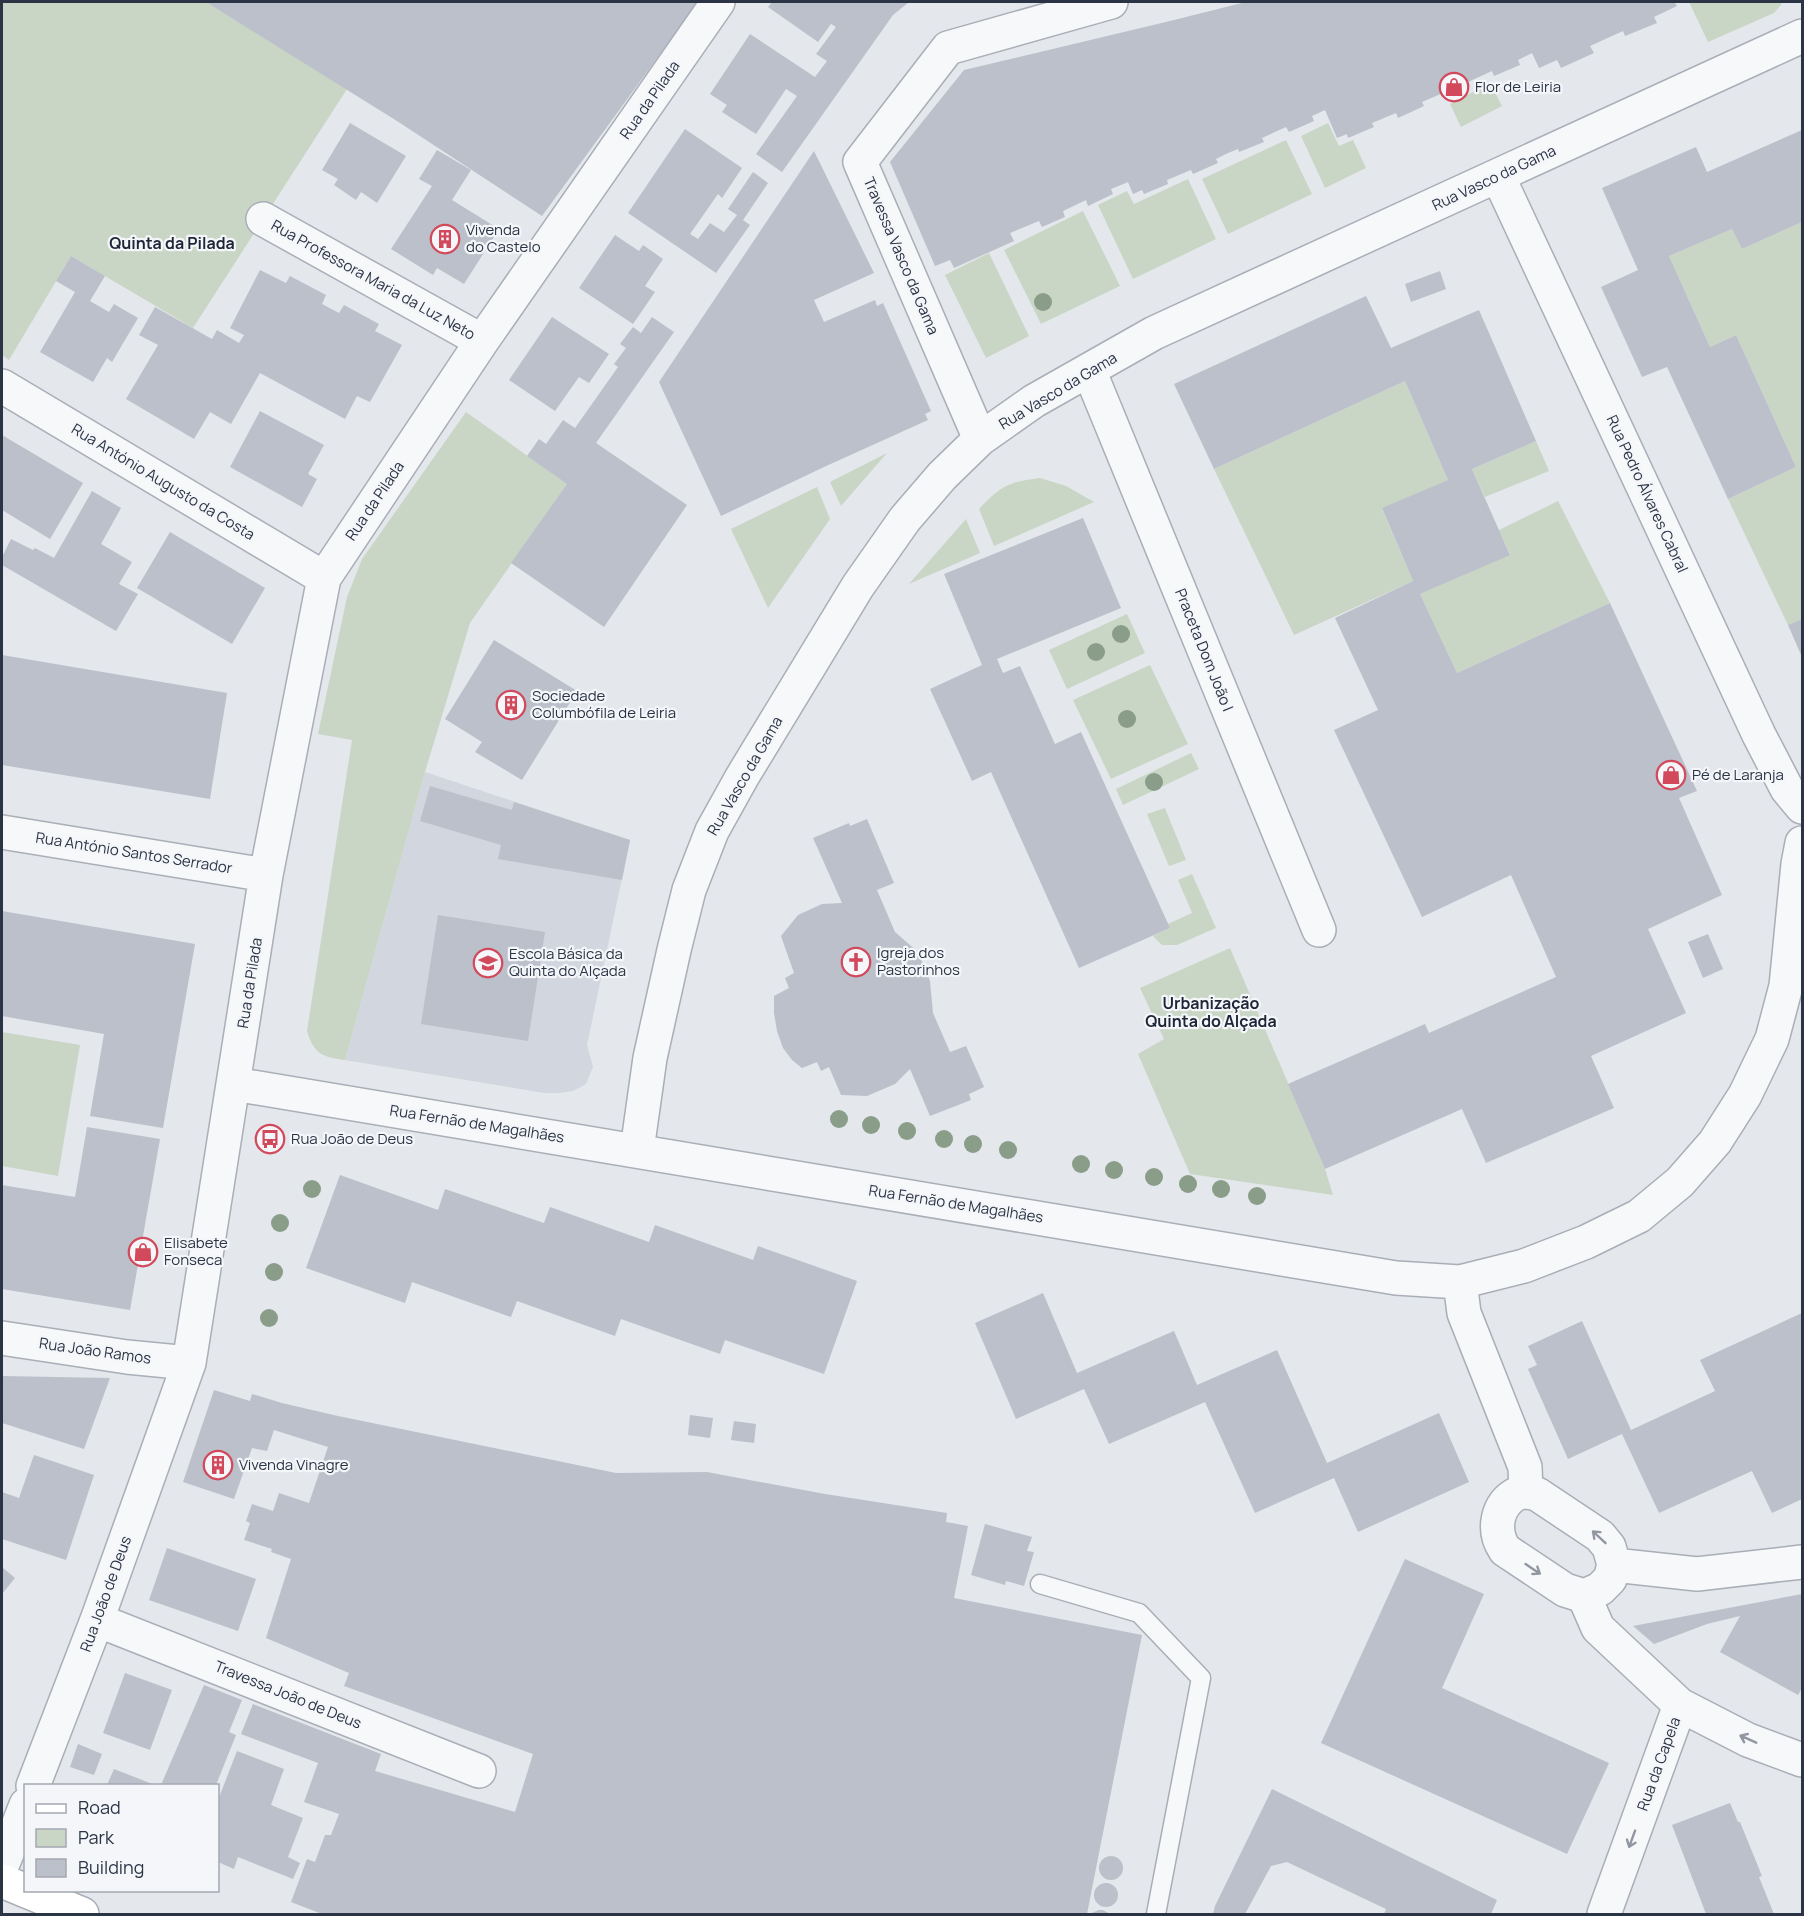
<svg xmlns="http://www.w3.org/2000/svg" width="1804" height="1916" viewBox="0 0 1804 1916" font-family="Manrope,sans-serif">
	<rect width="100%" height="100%" fill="#e4e7ec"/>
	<path fill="#d2d6de" d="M425,772L630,840L587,1045L593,1067L586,1084L573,1091L560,1093H544L345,1060Z"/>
	<path fill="#c9d6c5" d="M2,2H206L347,89L193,328L71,256L9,360L2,355Z
		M1689,2H1782L1781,5L1774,13L1708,42Z
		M1490,83L1502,106L1461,127L1450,104Z
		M1328,123L1339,146L1353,140L1366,168L1325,188L1301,136Z
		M1286,140L1312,194L1228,234L1202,179Z
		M1188,179L1216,239L1133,279L1098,205L1127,191L1134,204Z
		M1083,211L1120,286L1041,324L1004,250Z
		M1802,222V619L1788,625L1728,499L1796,467L1736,335L1710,347L1669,256L1732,229L1742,249Z
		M989,253L1029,336L986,358L945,275Z
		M1405,381L1448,480L1382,509L1413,581L1294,635L1214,469Z
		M466,412L567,484L470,623L425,772L345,1060C322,1057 314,1054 307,1031L352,740L318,734L347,597L362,559Z
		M1536,441L1549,471L1485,497L1472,469Z
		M887,453L841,506L830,482Z
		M1040,478L1066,486L1094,502L994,546L979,509C1001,486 1008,482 1040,478Z
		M817,487L830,519L768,608L731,529Z
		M1558,501L1610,603L1457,673L1420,594L1510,554L1499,530Z
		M966,519L980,553L909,584Z
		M1127,614L1145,653L1067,689L1049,650Z
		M1150,665L1188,744L1111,779L1073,700Z
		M1191,753L1199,769L1123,805L1116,789Z
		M1165,808L1186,860L1169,866L1147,814Z
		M1192,874L1216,928L1177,945H1162L1153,936L1170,928L1168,924L1192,913L1178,880Z
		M1230,948L1325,1169L1333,1195L1190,1174L1138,1054L1164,1039L1140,988Z
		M2,1032L80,1045L58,1176L2,1166Z"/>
	<path fill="#bbc0ca" d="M206,2H698L542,216L397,121Z
		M772,2H909L893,15L782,172L756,154L797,96L786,89L756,134L722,112L727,105L710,94L750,34L815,77L827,61L816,54L836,27L831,24L818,42L768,7Z
		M1246,2H1509V3L1513,2H1674L1677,6L1654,17L1657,23L1625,36L1623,31L1590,46L1594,53L1561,68L1557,60L1539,68L1532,53L1518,60L1520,65L1494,76L1492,71L1468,82L1470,85L1445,96L1443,93L1422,102L1424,106L1398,118L1396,113L1372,123L1374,127L1348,138L1347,134L1337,138L1325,110L1312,116L1314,121L1289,132L1286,127L1262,138L1264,142L1239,152L1238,149L1228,153L1216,159L1218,163L1193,174L1191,170L1167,180L1168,184L1144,194L1142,190L1133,194L1128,182L1111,189L1113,194L1088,206L1086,200L1063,211L1065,217L1042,227L1039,221L1010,233L1014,241L954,268L950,260L935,266L890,162L964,70L1170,21Z
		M350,123L406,156L377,203L361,192L356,200L334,185L338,179L322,170Z
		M685,129L742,168L722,198L718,194L690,234L698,239L710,223L724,232L737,215L728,209L753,172L768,183L743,220L750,225L716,273L628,213Z
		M1802,130V222L1742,249L1732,229L1669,256L1710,347L1736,335L1796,467L1728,499L1667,367L1642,377L1601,287L1638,270L1602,188L1696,147L1707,172Z
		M437,150L471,170L452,200L499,229L464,284L437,268L433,275L391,249L432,186L419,179Z
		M814,151L874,273L814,300L824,322L875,300L877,306L883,303L931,411L925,414L928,420L824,467L721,516L659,382Z
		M615,235L639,251L643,245L663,259L645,286L655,292L633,324L579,288Z
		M71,256L105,276L90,301L109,312L114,304L138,318L112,362L107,358L93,382L40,352L75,292L56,281Z
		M260,270L286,283L290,276L326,295L322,304L339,313L344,305L379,324L375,331L402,345L370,402L357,396L345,419L260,373L231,424L210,412L194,439L126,399L158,345L139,335L155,307L212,339L217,330L239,343L244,335L230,328Z
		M1440,271L1446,289L1411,302L1405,284Z
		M1366,296L1391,348L1479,310L1536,441L1472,469L1510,555L1420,594L1457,673L1610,603L1697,791L1679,798L1722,895L1648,929L1686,1013L1591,1056L1614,1108L1486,1163L1462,1109L1325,1169L1288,1084L1425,1024L1429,1033L1556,977L1511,875L1422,917L1334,730L1378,710L1335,618L1413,581L1382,508L1448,480L1405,381L1214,469L1174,384Z
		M552,317L609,354L589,383L579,377L555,411L509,380Z
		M652,317L674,332L596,443L687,505L604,627L511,563L567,484L527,456L539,439L546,444L563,420L575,428L618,367L614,364L626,348L620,344L633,327L641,333Z
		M260,411L324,445L308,474L317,479L302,507L230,467Z
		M2,435L83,483L50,539L2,510Z
		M92,491L121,508L101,544L132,562L119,584L138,594L116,631L2,565V557L11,539L33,550L35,548L54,558Z
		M1083,518L1121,608L997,659L1003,673L1020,666L1055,744L1081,732L1170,928L1079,968L991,772L972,781L930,689L982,665L944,574Z
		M170,532L265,588L232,644L137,588Z
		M1802,619V657L1788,625Z
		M494,640L577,691L522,780L475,752L482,742L445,719Z
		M2,655L227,693L210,799L2,765Z
		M430,786L512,810L514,802L630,840L622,880L498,859L501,845L420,821Z
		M867,819L894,883L877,890L895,932L918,952L930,981L933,1013L950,1052L966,1046L984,1087L969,1094L971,1100L930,1116L910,1069L895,1084L867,1096L841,1095L829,1067L821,1071L817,1062L802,1068L792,1060L783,1048L777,1031L774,1013V996L789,988L785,978L794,973L781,936L798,915L822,904L842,903L813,838L849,823L850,826Z
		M2,911L195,944L163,1128L90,1116L104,1034L2,1016Z
		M438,915L545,932L528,1041L421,1024Z
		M1708,934L1723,969L1703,978L1688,942Z
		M87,1127L160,1139L130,1310L2,1289V1185L75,1197Z
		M340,1175L438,1210L445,1189L544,1223L550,1207L649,1242L655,1225L753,1260L758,1246L857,1281L824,1374L725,1340L720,1354L621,1319L615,1336L517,1301L511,1317L412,1282L405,1303L306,1268Z
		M1043,1293L1077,1373L1174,1331L1197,1385L1277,1350L1327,1463L1439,1413L1469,1482L1358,1532L1334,1478L1255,1513L1205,1402L1109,1444L1084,1389L1016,1419L975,1323Z
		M1802,1313V1499L1772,1513L1752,1471L1659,1513L1622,1434L1568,1459L1528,1369L1537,1365L1528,1346L1582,1321L1631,1430L1715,1391L1700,1360Z
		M2,1376L110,1378L84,1449L2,1423Z
		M214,1390L250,1401L252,1394L282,1403L338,1416L616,1473L707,1472L825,1494L947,1513L946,1522L968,1526L954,1598L1142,1635L1087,1914H322L291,1902L307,1859L315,1862L325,1835H331L339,1814L304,1802L318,1763L241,1734L253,1704L381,1754L375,1771L515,1812L533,1754L344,1686L349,1673L266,1638L291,1559L271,1552L272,1549L244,1540L250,1523L246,1521L252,1504L273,1511L279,1493L309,1503L328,1447L274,1430L267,1451L252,1448L234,1499L183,1482Z
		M690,1415L713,1418L710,1438L688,1435Z
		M734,1421L756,1424L754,1443L731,1440Z
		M34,1455L94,1475L66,1560L2,1539V1492L19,1498Z
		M985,1524L1032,1537L1027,1551L1034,1552L1024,1586L1006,1581L1005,1585L971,1575Z
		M167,1548L256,1579L238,1631L149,1600Z
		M1405,1559L1484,1594L1442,1688L1609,1763L1567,1854L1321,1743Z
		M2,1567L15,1578L2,1594Z
		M1802,1594V1688L1798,1695L1720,1652L1740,1616L1707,1624L1654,1644L1633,1626Z
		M125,1673L172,1690L150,1750L103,1733Z
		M204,1685L242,1700L229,1732L236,1735L216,1785H201L196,1784L195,1785H161Z
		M78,1744L102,1754L94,1775L70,1767Z
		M237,1751L284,1769L271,1805L303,1818L288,1857L300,1863L293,1879L238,1857L234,1869L218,1862V1800Z
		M114,1769L155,1785H107Z
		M1272,1789L1497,1900L1491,1914H1384L1386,1909L1287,1862L1271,1866L1245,1914H1213L1215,1906Z
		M1730,1803L1738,1822H1740L1762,1876L1759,1877L1774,1914H1706L1672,1825Z
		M1099 1868a12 12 0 1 1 24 0a12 12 0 1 1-24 0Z
		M1094 1895a12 12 0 1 1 24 0a12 12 0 1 1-24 0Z
		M1099,1910H1103L1110,1914H1089Z"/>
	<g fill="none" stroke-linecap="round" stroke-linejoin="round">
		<g stroke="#a9aeb7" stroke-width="21">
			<path id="service" d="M1040,1584L1139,1613L1201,1678L1156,1914"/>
		</g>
		<g stroke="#a9aeb7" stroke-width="36">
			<path id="minor" d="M1498,176L1759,735L1787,789L1802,807
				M263,219L482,341
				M1089,370L1319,930
				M2,386L324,578
				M980,439L860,162L948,48L1111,2
				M2,832L266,875
				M234,1084L1396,1278L1460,1282L1524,1266L1586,1242L1639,1216L1680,1182L1715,1142L1745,1095L1772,1039L1786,986L1798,864L1802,843
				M637,1150L650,1058L674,950L689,890L712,831L742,777L858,586L905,519L942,476L980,439L1034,401L1154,333L1802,36
				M1460,1282L1464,1313L1525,1467L1526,1492
				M2,1338L127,1357L189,1363
				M1614,1565L1697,1574L1802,1562
				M1584,1596L1600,1589L1610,1579L1614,1565L1609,1547L1600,1536L1537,1494C1531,1493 1524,1491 1518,1493C1496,1504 1492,1531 1505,1550L1565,1590L1584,1596L1598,1628L1680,1705L1748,1740L1802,1760
				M97,1620L479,1771
				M33,1786L97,1620L189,1363L266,875L324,578L482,341L718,2
				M2,1866L26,1805
				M1604,1914L1680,1705"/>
		</g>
		<g stroke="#a9aeb7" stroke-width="36">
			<path id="secondary" d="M2,1881L82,1914"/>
		</g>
		<use href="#service" stroke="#f7f8fa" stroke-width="18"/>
		<use href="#minor" stroke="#f7f8fa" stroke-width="33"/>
		<use href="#secondary" stroke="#fff" stroke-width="33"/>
	</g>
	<g fill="#899d89">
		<circle cx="1043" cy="302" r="9"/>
		<circle cx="1121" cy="634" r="9"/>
		<circle cx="1096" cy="652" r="9"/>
		<circle cx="1127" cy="719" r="9"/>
		<circle cx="1154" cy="782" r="9"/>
		<circle cx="839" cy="1119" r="9"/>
		<circle cx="871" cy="1125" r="9"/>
		<circle cx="907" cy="1131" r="9"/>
		<circle cx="944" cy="1139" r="9"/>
		<circle cx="973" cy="1144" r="9"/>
		<circle cx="1008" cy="1150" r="9"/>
		<circle cx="1081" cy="1164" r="9"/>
		<circle cx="1114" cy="1170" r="9"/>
		<circle cx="1154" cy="1177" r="9"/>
		<circle cx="1188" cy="1184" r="9"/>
		<circle cx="312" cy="1189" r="9"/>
		<circle cx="1221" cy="1189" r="9"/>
		<circle cx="1257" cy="1196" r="9"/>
		<circle cx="280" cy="1223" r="9"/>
		<circle cx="274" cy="1272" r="9"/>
		<circle cx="269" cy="1318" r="9"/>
	</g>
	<defs><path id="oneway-shaft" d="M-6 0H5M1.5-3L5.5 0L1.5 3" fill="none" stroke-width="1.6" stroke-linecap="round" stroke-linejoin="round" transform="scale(1.5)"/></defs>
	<g stroke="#9196a0">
		<use href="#oneway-shaft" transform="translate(1599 1537) rotate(-137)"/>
		<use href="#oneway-shaft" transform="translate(1533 1569) rotate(34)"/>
		<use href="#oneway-shaft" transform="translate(1748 1739) rotate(-156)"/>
		<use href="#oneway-shaft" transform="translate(1632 1839) rotate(110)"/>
	</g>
	<defs>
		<g id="shop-ring" transform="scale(1.5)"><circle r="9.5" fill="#f4f6f9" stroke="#d1495b" stroke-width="1.5"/><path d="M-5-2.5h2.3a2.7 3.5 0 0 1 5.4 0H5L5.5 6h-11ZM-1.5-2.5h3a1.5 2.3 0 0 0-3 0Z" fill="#d1495b"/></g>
		<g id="building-ring" transform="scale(1.5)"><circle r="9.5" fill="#f4f6f9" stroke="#d1495b" stroke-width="1.5"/><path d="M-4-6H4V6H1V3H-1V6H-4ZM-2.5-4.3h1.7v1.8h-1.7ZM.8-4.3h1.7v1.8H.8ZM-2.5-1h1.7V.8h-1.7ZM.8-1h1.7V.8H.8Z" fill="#d1495b"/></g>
		<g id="church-ring" transform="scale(1.5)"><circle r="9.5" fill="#f4f6f9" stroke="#d1495b" stroke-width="1.5"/><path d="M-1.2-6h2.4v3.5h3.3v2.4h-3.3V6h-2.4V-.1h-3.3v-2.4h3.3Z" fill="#d1495b"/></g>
		<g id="school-ring" transform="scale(1.5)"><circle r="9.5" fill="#f4f6f9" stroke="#d1495b" stroke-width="1.5"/><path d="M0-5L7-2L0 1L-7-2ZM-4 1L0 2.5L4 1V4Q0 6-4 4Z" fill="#d1495b"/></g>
		<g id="bus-ring" transform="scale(1.5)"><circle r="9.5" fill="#f4f6f9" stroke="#d1495b" stroke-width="1.5"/><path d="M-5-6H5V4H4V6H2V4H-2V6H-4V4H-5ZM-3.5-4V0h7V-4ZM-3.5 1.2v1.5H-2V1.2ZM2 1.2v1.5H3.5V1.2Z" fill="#d1495b"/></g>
	</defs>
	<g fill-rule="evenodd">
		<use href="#shop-ring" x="1454" y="87"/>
		<use href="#building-ring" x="445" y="239"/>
		<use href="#building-ring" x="511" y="705"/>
		<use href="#shop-ring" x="1671" y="775"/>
		<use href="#church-ring" x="856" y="962"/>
		<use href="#school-ring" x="488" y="963"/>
		<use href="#bus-ring" x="270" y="1139"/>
		<use href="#shop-ring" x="143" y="1252"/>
		<use href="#building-ring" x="218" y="1465"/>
	</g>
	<g text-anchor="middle" stroke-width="4.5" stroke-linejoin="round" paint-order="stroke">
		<g font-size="15" fill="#2b3445" stroke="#f4f6f9" text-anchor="start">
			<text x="1475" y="92">Flor de Leiria</text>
			<text x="466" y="235">Vivenda<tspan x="466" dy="17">do Castelo</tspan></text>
			<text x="532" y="701">Sociedade<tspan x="532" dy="17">Columbófila de Leiria</tspan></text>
			<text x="1692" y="780">Pé de Laranja</text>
			<text x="877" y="958">Igreja dos<tspan x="877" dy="17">Pastorinhos</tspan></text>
			<text x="509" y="959">Escola Básica da<tspan x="509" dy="17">Quinta do Alçada</tspan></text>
			<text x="291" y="1144">Rua João de Deus</text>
			<text x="164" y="1248">Elisabete<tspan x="164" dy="17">Fonseca</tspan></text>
			<text x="239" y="1470">Vivenda Vinagre</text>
		</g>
		<g font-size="15" fill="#2b3445" stroke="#f4f6f9">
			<text transform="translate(650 100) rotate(-55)" y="5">Rua da Pilada</text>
			<text transform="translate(1494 178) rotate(-25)" y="5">Rua Vasco da Gama</text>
			<text transform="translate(901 256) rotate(67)" y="5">Travessa Vasco da Gama</text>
			<text transform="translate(373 280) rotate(29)" y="5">Rua Professora Maria da Luz Neto</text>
			<text transform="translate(1058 391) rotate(-31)" y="5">Rua Vasco da Gama</text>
			<text transform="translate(163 482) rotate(31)" y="5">Rua António Augusto da Costa</text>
			<text transform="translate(1647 494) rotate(65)" y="5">Rua Pedro Álvares Cabral</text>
			<text transform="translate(375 501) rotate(-56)" y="5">Rua da Pilada</text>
			<text transform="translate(1204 650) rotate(68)" y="5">Praceta Dom João I</text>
			<text transform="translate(745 776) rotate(-60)" y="5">Rua Vasco da Gama</text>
			<text transform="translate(134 853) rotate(9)" y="5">Rua António Santos Serrador</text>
			<text transform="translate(250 983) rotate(-81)" y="5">Rua da Pilada</text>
			<text transform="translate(477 1124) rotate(9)" y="5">Rua Fernão de Magalhães</text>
			<text transform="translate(956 1204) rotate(9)" y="5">Rua Fernão de Magalhães</text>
			<text transform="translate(95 1351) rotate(8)" y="5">Rua João Ramos</text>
			<text transform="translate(106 1594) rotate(-70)" y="5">Rua João de Deus</text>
			<text transform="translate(288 1695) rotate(22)" y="5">Travessa João de Deus</text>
			<text transform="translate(1659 1764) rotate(-70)" y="5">Rua da Capela</text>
		</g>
		<g font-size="16" font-weight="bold" fill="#1d2536" stroke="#f4f6f9">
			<text x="172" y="249">Quinta da Pilada</text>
			<text x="1211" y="1009">Urbanização<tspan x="1211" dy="18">Quinta do Alçada</tspan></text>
		</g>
	</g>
	<rect width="1804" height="1916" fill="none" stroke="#2b3445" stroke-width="6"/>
	<rect x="24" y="1784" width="195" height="108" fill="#f4f6f9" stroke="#a4a8b1" stroke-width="1.5"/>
	<rect x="36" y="1804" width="30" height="9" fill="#ffffff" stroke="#a4a8b1" stroke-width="1.5"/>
	<text x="78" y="1814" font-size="18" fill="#2b3445">Road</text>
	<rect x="36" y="1829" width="30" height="18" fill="#c9d6c5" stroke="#a4a8b1" stroke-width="1.5"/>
	<text x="78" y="1844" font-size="18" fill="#2b3445">Park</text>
	<rect x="36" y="1859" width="30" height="18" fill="#bbc0ca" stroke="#a4a8b1" stroke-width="1.5"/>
	<text x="78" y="1874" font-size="18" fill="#2b3445">Building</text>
</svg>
